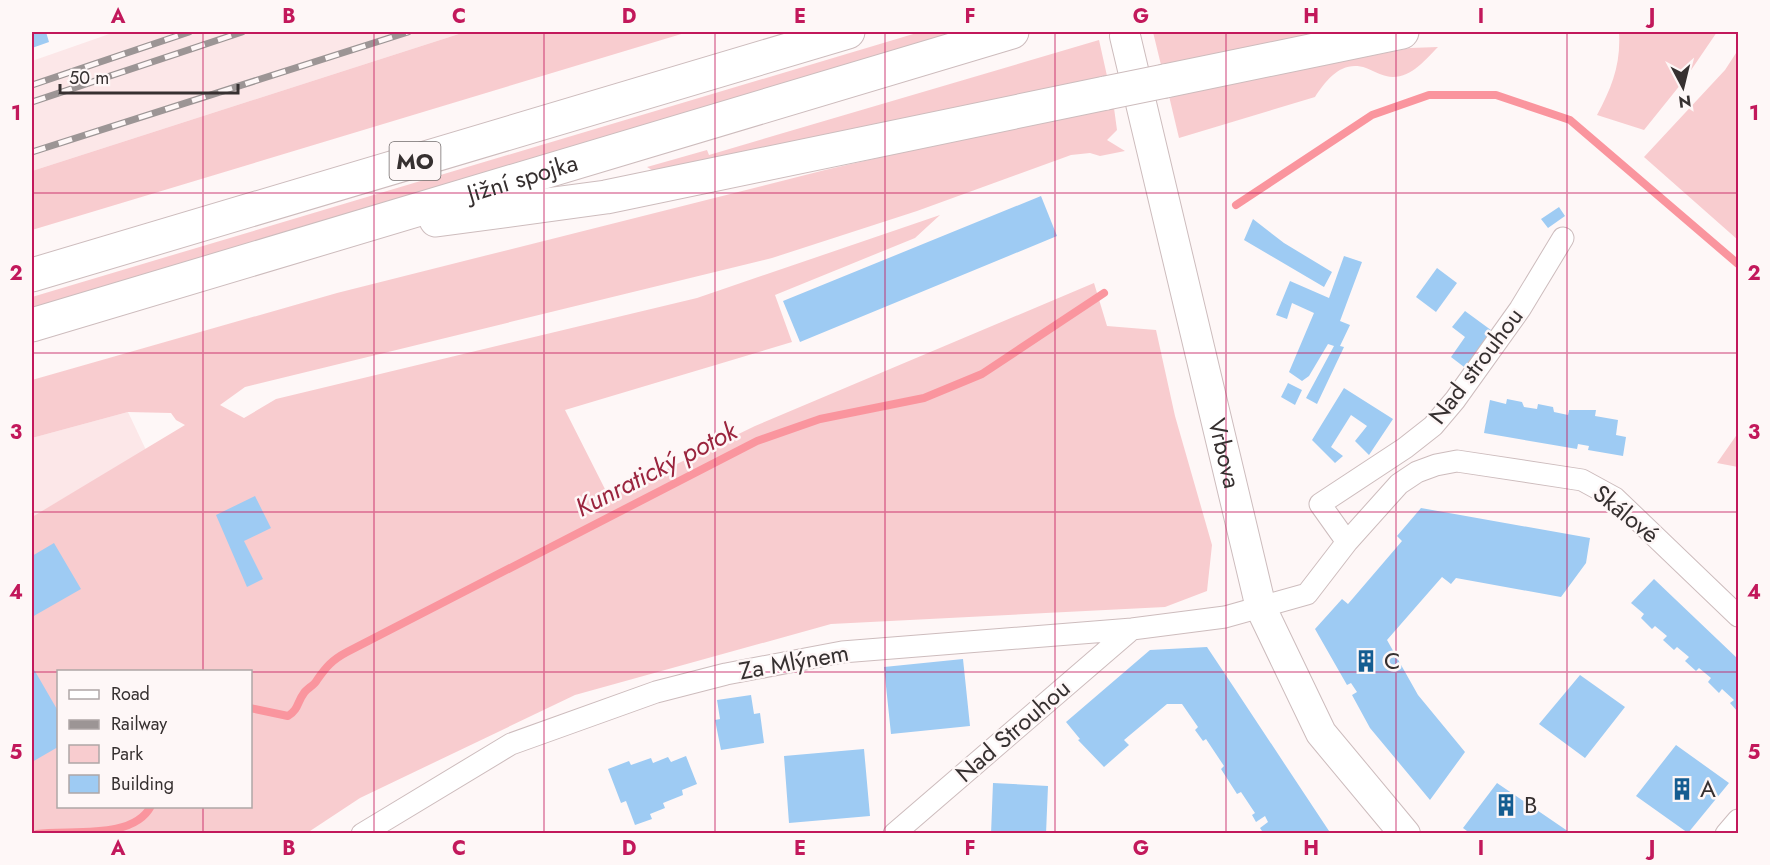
<svg xmlns="http://www.w3.org/2000/svg" width="1770" height="865" viewBox="0 0 1770 865" font-family="Jost,sans-serif">
	<rect width="100%" height="100%" fill="#fef7f7"/>
	<path fill="#fce7e8" d="M115,32H465L32,171V61Z
		M128,412L146,450L32,517V438Z"/>
	<path fill="#f8cccf" fill-rule="evenodd" d="M465,32H688L32,230V171Z
		M920,32H961L32,310V297Z
		M1153,32H1326L1161,65Z
		M1619,32H1717L1685,79L1644,130L1597,115C1612,87 1621,64 1619,32Z
		M1099,40L1107,76L655,172L647,167L707,150L709,155Z
		M1438,47C1426,59 1412,77 1393,77C1384,77 1374,71 1366,68C1342,60 1327,79 1315,97L1179,138L1169,96L1410,48Z
		M1738,50V240L1644,157L1725,70Z
		M1114,108L1117,130L1107,140L1125,151L1100,156L1090,153L1071,155L917,211L772,258L245,387L220,405L244,418L276,399L697,298L940,215L915,238L775,295L792,342L565,410L609,497L755,426L1094,283L1107,326L1156,330L1175,416L1212,545L1207,591L1165,607L831,624L575,695L360,798L307,833H32V517L185,425L176,420L171,413L128,412L32,438V380L337,293L825,170L999,130ZM58,672H250V806H58Z
		M1738,433V467L1717,463Z"/>
	<g fill="none" stroke-linecap="round" stroke-linejoin="round">
		<path stroke="#fa959e" stroke-width="8" d="M1236,205L1372,115L1429,95H1496L1570,120L1738,264
			M250,708L288,716C299,709 297,702 304,693C307,688 314,686 317,680C326,667 332,660 347,652L757,441L820,419L924,398L982,374L1104,293
			M37,834C68,829 133,841 151,806"/>
	</g>
	<path fill="#9ecbf3" d="M32,32H46L49,42L32,48Z
		M1041,196L1057,236L800,342L783,301Z
		M1559,207L1565,216L1548,228L1541,219Z
		M1253,219L1284,243L1332,272L1324,287L1244,240Z
		M1344,256L1362,262L1340,321L1350,325L1340,346L1344,347L1317,404L1306,398L1334,346L1328,344L1309,376L1302,381L1289,372L1314,313L1292,303L1287,319L1276,315L1290,281L1329,298Z
		M1437,268L1457,283L1436,312L1416,297Z
		M1465,311L1495,333L1468,370L1451,357L1465,337L1452,327Z
		M1288,383L1302,390L1295,405L1281,397Z
		M1344,388L1393,419L1369,455L1355,441L1367,426L1351,415L1331,447L1343,456L1335,463L1312,440Z
		M1507,399L1522,402L1524,407L1537,409L1538,404L1553,407L1554,412L1568,415L1569,410H1596L1595,416L1618,420L1616,435L1626,437L1623,456L1588,450L1589,446L1578,444L1577,449L1484,433L1490,400L1506,404Z
		M255,496L271,528L244,541L263,579L247,587L216,515Z
		M1421,508L1590,538L1586,563L1561,597L1456,578L1451,584L1442,577L1387,640L1418,695L1465,752L1430,800L1370,728L1352,695L1357,692L1351,683L1347,685L1315,629L1342,599L1348,604L1402,541L1397,536Z
		M54,543L81,589L32,617V556Z
		M1654,579L1738,659V712L1730,703L1734,700L1722,689L1719,693L1708,682L1711,678L1699,668L1696,671L1685,661L1689,657L1677,647L1674,650L1663,640L1667,636L1655,626L1652,629L1641,618L1644,614L1631,603Z
		M1207,647L1235,689L1331,834H1264L1260,828L1268,822L1265,816L1256,822L1252,815L1255,813L1241,792L1237,794L1221,769L1224,766L1206,739L1203,741L1195,730L1198,727L1182,704H1167L1124,740L1129,745L1104,767L1078,740L1080,739L1066,722L1150,650Z
		M963,659L970,726L891,734L884,667Z
		M32,666L58,711V747L32,762Z
		M1580,675L1625,707L1585,758L1539,724Z
		M751,695L754,714L760,713L764,743L721,750L715,720L720,719L717,700Z
		M1676,745L1729,783L1688,833L1636,796Z
		M864,749L870,816L789,823L784,756Z
		M686,756L697,784L682,790L683,795L663,803L665,808L650,814L652,819L635,825L626,801L621,803L608,769L629,761L631,765L651,758L653,763L668,757L671,762Z
		M993,783L1048,786L1046,834H991Z
		M1497,783L1572,834H1471L1463,828Z"/>
	<g fill="none" stroke-linecap="round" stroke-linejoin="round">
		<g stroke="#cdbcbd" stroke-width="23">
			<path id="street" d="M1347,542L1399,484L1417,472L1436,465L1457,461L1582,480L1615,498L1738,616
				M362,834L511,744L656,692L726,674L842,652L1132,629L1225,617L1307,594L1347,542L1320,504L1405,448L1433,426L1455,400L1520,309L1563,238
				M894,834L1132,629
				M1726,834L1738,820"/>
		</g>
		<g stroke="#cdbcbd" stroke-width="32">
			<g id="secondary">
				<path id="s1" d="M1125,36L1261,608L1321,733L1405,834"/>
			</g>
		</g>
		<g stroke="#cdbcbd" stroke-width="35">
			<g id="highway">
				<path d="M1165,81L1402,32"/>
				<path d="M436,220L606,197L1106,93"/>
				<path d="M32,275L848,32"/>
				<path id="s2" d="M32,325L1012,32"/>
			</g>
		</g>
		<use href="#street" stroke="#fff" stroke-width="21"/>
		<use href="#secondary" stroke="#fff" stroke-width="30"/>
		<use href="#highway" stroke="#fff" stroke-width="33"/>
		<g stroke="#9c9595" stroke-width="7">
			<path id="rail" d="M32,85L189,32
				M32,102L242,32
				M32,152L408,32"/>
		</g>
		<use href="#rail" stroke="#fef7f7" stroke-width="4.5" stroke-dasharray="14" stroke-linecap="butt"/>
		<g stroke="#cdbcbd" stroke-width="35" stroke-linecap="butt">
			<path id="highway-bridge" d="M1106,93L1165,81"/>
		</g>
		<use href="#highway-bridge" stroke="#fff" stroke-width="33"/>
	</g>
	<path fill="none" stroke="#c2185b" stroke-width="1.5" stroke-opacity="0.55" d="M203,32V672M374,32V834M544,32V834M715,32V834M885,32V834M1055,32V834M1226,32V834M1396,32V834M1567,32V834M32,193H1738M32,353H1738M32,512H1738M32,672H58M250,672H1738M203,806V834"/>
	<defs>
		<g id="building-bare" transform="scale(1.8)"><path d="M-4-6H4V6H1V3H-1V6H-4ZM-2.5-4.3h1.7v1.8h-1.7ZM.8-4.3h1.7v1.8H.8ZM-2.5-1h1.7V.8h-1.7ZM.8-1h1.7V.8H.8Z" fill="#145d91" stroke="#fef7f7" stroke-width="2.5" paint-order="stroke"/></g>
	</defs>
	<g fill-rule="evenodd">
		<use href="#building-bare" x="1366" y="661"/>
		<use href="#building-bare" x="1682" y="789"/>
		<use href="#building-bare" x="1506" y="805"/>
	</g>
	<g text-anchor="middle" stroke-width="5" stroke-linejoin="round" paint-order="stroke">
		<rect fill="#fef7f7" stroke="#726c6c" stroke-width="1.5" x="389.5" y="142" width="51" height="38" rx="4.5"/>
		<g font-size="22" font-weight="bold" fill="#363030">
			<text x="415" y="169">MO</text>
		</g>
		<g font-size="24" fill="#363030" stroke="#fef7f7">
			<text dy="8" stroke="none"><textPath href="#s2" startOffset="512">Jižní spojka</textPath></text>
			<text transform="translate(1476 366) rotate(-53)" y="8">Nad strouhou</text>
			<text dy="8" stroke="none"><textPath href="#s1" startOffset="429">Vrbova</textPath></text>
			<text transform="translate(1626 514) rotate(39)" y="8">Skálové</text>
			<text transform="translate(794 662) rotate(-10)" y="8">Za Mlýnem</text>
			<text transform="translate(1013 731) rotate(-41)" y="8">Nad Strouhou</text>
		</g>
		<g font-size="24" fill="#363030" stroke="#fef7f7" text-anchor="start">
			<text x="1384" y="669">C</text>
			<text x="1700" y="797">A</text>
			<text x="1524" y="813">B</text>
		</g>
		<g font-size="26" font-style="italic" fill="#9a243d" stroke="#fef7f7">
			<text transform="translate(656 469) rotate(-27)" y="9">Kunratický potok</text>
		</g>
	</g>
	<rect width="1770" height="865" fill="none" stroke="#fef7f7" stroke-width="66"/>
	<rect x="57" y="670" width="195" height="138" fill="#fef7f7" stroke="#aea7a7" stroke-width="1.5"/>
	<rect x="69" y="690" width="30" height="9" fill="#ffffff" stroke="#aea7a7" stroke-width="1.5"/>
	<text x="111" y="700" font-size="18" fill="#363030">Road</text>
	<rect x="69" y="720" width="30" height="9" fill="#9c9595" stroke="#aea7a7" stroke-width="1.5"/>
	<text x="111" y="730" font-size="18" fill="#363030">Railway</text>
	<rect x="69" y="745" width="30" height="18" fill="#f8cccf" stroke="#aea7a7" stroke-width="1.5"/>
	<text x="111" y="760" font-size="18" fill="#363030">Park</text>
	<rect x="69" y="775" width="30" height="18" fill="#9ecbf3" stroke="#aea7a7" stroke-width="1.5"/>
	<text x="111" y="790" font-size="18" fill="#363030">Building</text>
	<g transform="translate(1683 87) rotate(173)" stroke="#fef7f7" stroke-width="4.5" paint-order="stroke">
	<path d="M0-4.5L10 22L0 15L-10 22Z" fill="#363030"/>
	<text y="-9" font-size="16" font-weight="bold" text-anchor="middle" fill="#363030">N</text>
	</g>
	<path d="M60 84v9h178v-9" fill="none" stroke="#363030" stroke-width="3"/>
	<text x="69" y="84" font-size="18" fill="#363030" stroke="#fef7f7" stroke-width="4.5" paint-order="stroke">50 m</text>
	<rect x="33" y="33" width="1704" height="799" fill="none" stroke="#c2185b" stroke-width="2"/>
	<g font-size="20" text-anchor="middle" font-weight="bold" fill="#c2185b">
		<text x="118" y="23">A</text>
		<text x="289" y="23">B</text>
		<text x="459" y="23">C</text>
		<text x="629" y="23">D</text>
		<text x="800" y="23">E</text>
		<text x="970" y="23">F</text>
		<text x="1141" y="23">G</text>
		<text x="1311" y="23">H</text>
		<text x="1481" y="23">I</text>
		<text x="1652" y="23">J</text>
		<text x="16" y="120">1</text>
		<text x="1754" y="120">1</text>
		<text x="16" y="280">2</text>
		<text x="1754" y="280">2</text>
		<text x="16" y="439">3</text>
		<text x="1754" y="439">3</text>
		<text x="16" y="599">4</text>
		<text x="1754" y="599">4</text>
		<text x="16" y="759">5</text>
		<text x="1754" y="759">5</text>
		<text x="118" y="855">A</text>
		<text x="289" y="855">B</text>
		<text x="459" y="855">C</text>
		<text x="629" y="855">D</text>
		<text x="800" y="855">E</text>
		<text x="970" y="855">F</text>
		<text x="1141" y="855">G</text>
		<text x="1311" y="855">H</text>
		<text x="1481" y="855">I</text>
		<text x="1652" y="855">J</text>
	</g>
</svg>
